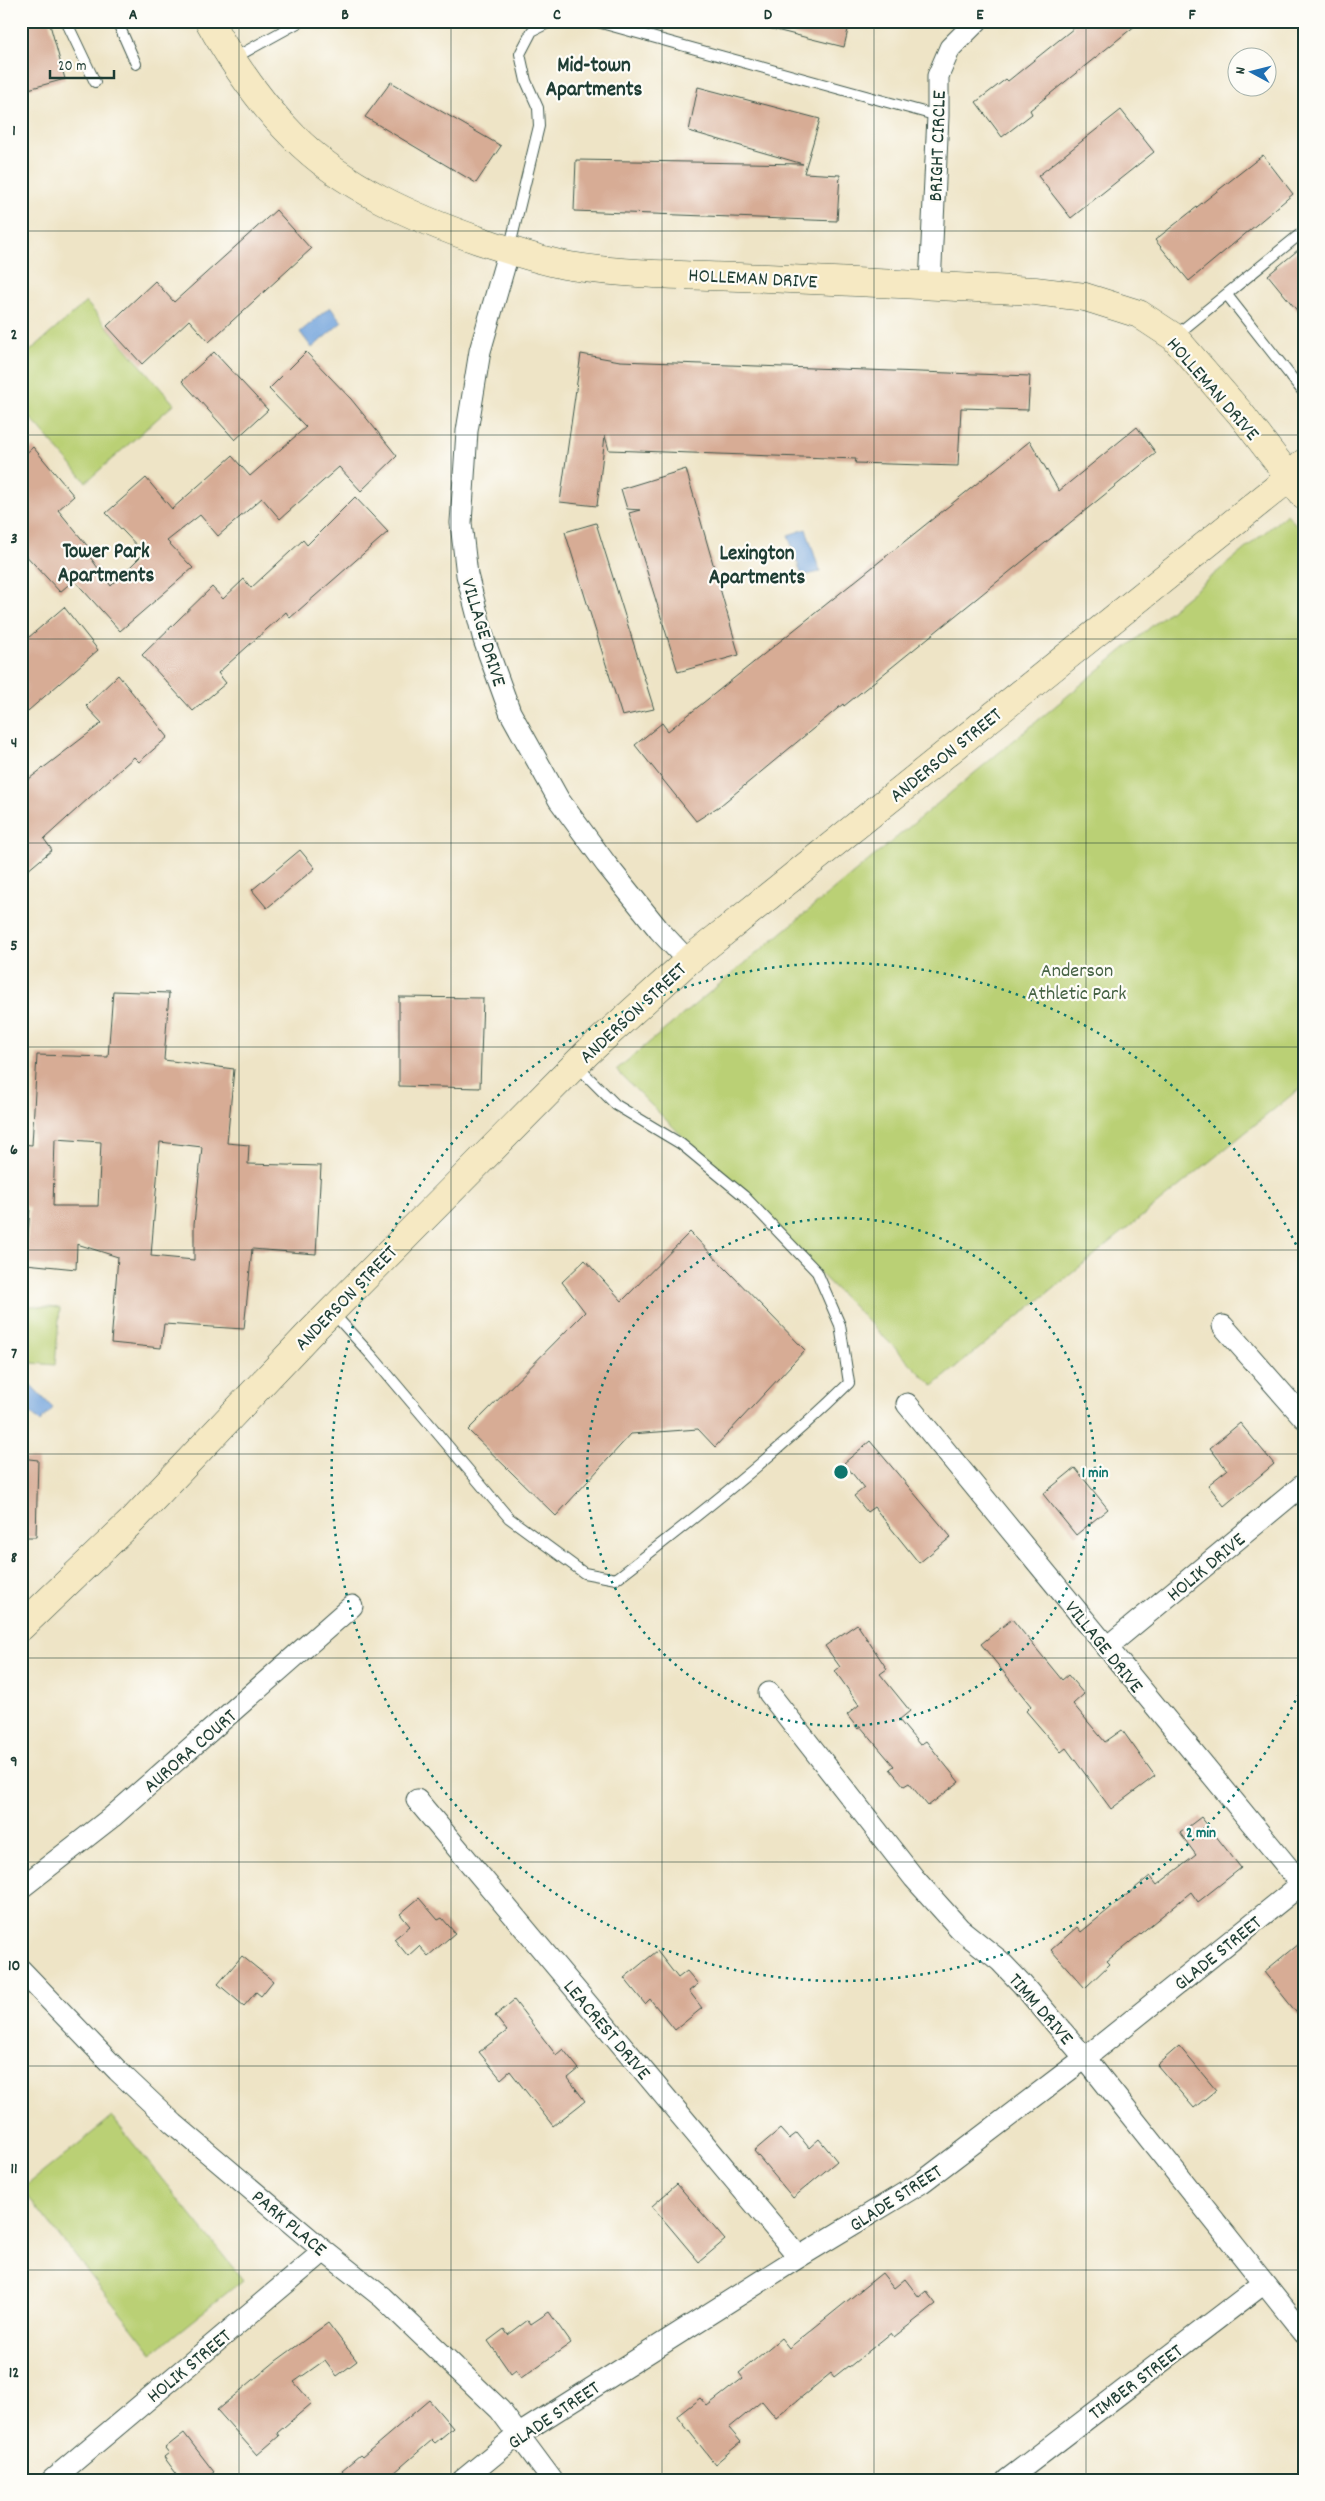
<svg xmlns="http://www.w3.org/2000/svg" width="1325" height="2501" viewBox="0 0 1325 2501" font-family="Dekko,sans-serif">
	<rect width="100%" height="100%" fill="#fdfcf7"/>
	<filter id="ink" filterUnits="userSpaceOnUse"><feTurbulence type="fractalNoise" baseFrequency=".02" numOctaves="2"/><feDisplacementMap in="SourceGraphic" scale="10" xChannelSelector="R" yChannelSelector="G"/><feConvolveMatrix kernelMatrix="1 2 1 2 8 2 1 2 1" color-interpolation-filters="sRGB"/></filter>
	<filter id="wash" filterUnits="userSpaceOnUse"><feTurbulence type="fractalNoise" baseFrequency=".0096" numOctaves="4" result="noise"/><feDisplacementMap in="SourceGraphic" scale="20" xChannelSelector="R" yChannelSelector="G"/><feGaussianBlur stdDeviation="1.12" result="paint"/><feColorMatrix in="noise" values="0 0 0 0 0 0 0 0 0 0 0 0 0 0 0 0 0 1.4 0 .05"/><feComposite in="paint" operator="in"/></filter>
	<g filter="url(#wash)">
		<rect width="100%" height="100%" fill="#eee4c6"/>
		<path fill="#bad075" stroke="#6c8654" d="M86,302L174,404L86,482L21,407V359Z
			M1287,514L1304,534V1085L933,1386L616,1070Z
			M21,1305L60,1308L55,1365L21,1362Z
			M112,2117L243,2280L152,2353L22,2189Z"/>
		<path fill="#70a2db" stroke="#487088" d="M330,307L342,322L312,348L300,332Z
			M806,529L820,572L802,576L788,535Z
			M26,1380L53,1408L40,1422L21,1404V1385Z"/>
		<g id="blocks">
			<path fill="#d7ac95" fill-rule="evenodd" d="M21,21H49L65,79L21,91Z
				M764,21H850L844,47L764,27Z
				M1069,21H1141L1030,110L1032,114L1002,137L976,102L1006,79L1008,81L1074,28Z
				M391,82L501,146L476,183L365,117Z
				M698,87L820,119L804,173L840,175L837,221L574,211L576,160L803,164L689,131Z
				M1121,110L1154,152L1071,218L1038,176Z
				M1263,155L1293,194L1189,281L1155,240Z
				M276,210L311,249L209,342L189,320L142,364L107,326L155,281L174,302Z
				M1304,245V319L1268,275Z
				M214,352L268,410L235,440L182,381Z
				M306,352L351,399L397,456L361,491L339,467L280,519L262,498L218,536L200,515L167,541L193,568L120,631L74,580L60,592L21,550V531L27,525L21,517V458L33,447L74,496L58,510L94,554L90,557L111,586L144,553L106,513L146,478L172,509L232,456L250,476L306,427L269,389Z
				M581,354L620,361L1030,376L1028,410L961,408L958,466L855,463L856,459L609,450L605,436L597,506L560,502Z
				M1137,427L1156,453L844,706L843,704L721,805L696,821L635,745L662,723L668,731L1030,441L1059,491Z
				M686,469L739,655L678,672L629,513L640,510L627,509L621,489Z
				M355,497L388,532L290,618L286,612L218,673L226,683L193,711L142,655L212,587L223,599L244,579L251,588L303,540L307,545Z
				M596,523L654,709L622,716L565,532Z
				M64,607L98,650L21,717V644Z
				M118,675L168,737L139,762L134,757L44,839L52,850L21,876V785L102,723L86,706Z
				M300,850L315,868L267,908L252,890Z
				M113,991L169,993L164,1060L234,1069L227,1143L249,1145L248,1164L321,1166L316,1254L252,1249L244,1329L164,1324L161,1348L111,1343L118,1257L77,1244L76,1269L26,1264L30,1207L21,1206V1144L32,1145L37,1055L108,1057ZM55,1139L101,1142L98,1206H53ZM160,1142L202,1147L194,1224V1260L151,1256Z
				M399,997L483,998L480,1088L399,1086Z
				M690,1232L805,1350L715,1447L698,1429L631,1434L556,1516L468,1430L585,1312L562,1282L585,1260L622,1301Z
				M1240,1423L1274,1464L1224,1506L1208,1485L1227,1470L1210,1448Z
				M870,1441L951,1537L919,1563L874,1507L867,1512L854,1496L864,1488L844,1463Z
				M21,1458L38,1460L36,1537H21Z
				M1075,1468L1108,1509L1076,1535L1043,1494Z
				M1012,1619L1062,1680L1068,1675L1084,1694L1073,1704L1105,1742L1122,1730L1155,1776L1111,1809L1066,1748L1061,1752L1026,1711L1031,1706L981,1644Z
				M857,1624L887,1669L880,1674L910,1711L899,1720L920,1745L926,1741L959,1782L928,1806L909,1783L904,1786L890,1769L894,1766L860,1726L858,1729L847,1715L859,1705L835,1671L840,1667L825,1646Z
				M1201,1817L1241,1868L1198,1902L1191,1892L1107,1961L1110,1964L1085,1988L1051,1950L1077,1927L1081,1932L1150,1876L1157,1885L1196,1855L1180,1833Z
				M419,1898L438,1920L442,1918L455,1933L428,1956L419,1946L408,1956L394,1939L410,1926L400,1914Z
				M1304,1939V2022L1264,1972Z
				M657,1951L678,1978L687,1971L698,1984L689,1991L702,2008L675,2030L650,1999L645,2004L624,1978Z
				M242,1956L273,1981L261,1996L256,1992L244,2006L218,1984Z
				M514,2000L556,2055L563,2049L579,2069L568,2078L585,2101L553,2126L510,2071L501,2079L479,2052L507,2031L495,2016Z
				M1179,2046L1216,2090L1194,2108L1157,2065Z
				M780,2129L789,2139L797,2133L809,2148L819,2139L837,2161L793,2198L754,2151Z
				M677,2184L725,2240L699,2262L652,2206Z
				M882,2273L894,2288L905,2279L919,2297L926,2291L936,2304L894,2337L891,2333L849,2367L848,2366L834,2377L831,2373L776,2418L762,2401L729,2428L741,2442L715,2464L677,2416L700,2398L707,2406L743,2378L739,2373L781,2338L789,2348Z
				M549,2312L571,2343L521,2378L516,2370L511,2374L488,2341L504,2329L508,2335L528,2320L531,2324Z
				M328,2323L357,2361L337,2376L325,2360L294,2382L312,2403L277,2433L279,2436L257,2455L217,2410L276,2361Z
				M429,2400L453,2428L435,2443L432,2440L386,2480H350L342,2470L360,2455L362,2457Z
				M184,2433L214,2472L204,2480H181L164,2457L169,2453L165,2448Z"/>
		</g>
	</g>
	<g filter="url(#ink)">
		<use href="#blocks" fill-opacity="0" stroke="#3e564a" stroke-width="1"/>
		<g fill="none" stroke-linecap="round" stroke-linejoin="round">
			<g stroke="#3e564a" stroke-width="12">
				<path id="lane" d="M66,21L95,82
					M117,21L136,64
					M594,21L938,116
					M234,58L301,21
					M509,250L539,126L538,108L526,81L520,54L532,31L552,21
					M1227,295L1304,393
					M1175,336L1304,231
					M332,1312L373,1357L509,1518L584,1573L616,1579C696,1517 777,1454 849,1383L840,1325L817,1272L744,1196L681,1144L616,1105L577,1066"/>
			</g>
			<g stroke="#3e564a" stroke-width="23">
				<path id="street" d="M509,250L480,351L467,431L461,523L467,575L484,640L510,712L559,800L606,864L659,930L688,961
					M930,285L938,116V76L950,48L977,21
					M1223,1326L1304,1418
					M907,1404L1304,1887
					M1107,1647L1304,1484
					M769,1693L914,1878L960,1929L1000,1961L1021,1983L1085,2058L1304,2333
					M417,1800L799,2257
					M21,1888L112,1817L352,1606
					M21,1970L118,2071L174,2124L324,2251L382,2297L500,2410L552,2480
					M52,2480L324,2251
					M463,2480L518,2435L799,2257L921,2183L1085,2058L1304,1882
					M1007,2480L1264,2283"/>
			</g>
			<g stroke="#3e564a" stroke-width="29">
				<path id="secondary" d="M209,21C232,62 260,103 293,136C343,187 414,218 481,241C509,250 540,261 570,266C633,276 703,275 767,278C856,282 946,286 1035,291L1085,297L1139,314L1174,337L1240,413L1304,496
					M21,1627L133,1520L310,1333L587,1053L688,961L1289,478L1304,463"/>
			</g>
			<use href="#lane" stroke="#fff" stroke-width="10"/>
			<use href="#street" stroke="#fff" stroke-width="21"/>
			<use href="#secondary" stroke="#f6e9c3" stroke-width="28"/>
		</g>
	</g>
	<path fill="none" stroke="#1f3d34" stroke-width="1" stroke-opacity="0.55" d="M239,21V2480M451,21V2480M662,21V2480M874,21V2480M1086,21V2480M21,231H1304M21,435H1304M21,639H1304M21,843H1304M21,1047H1304M21,1250H1304M21,1454H1304M21,1658H1304M21,1862H1304M21,2066H1304M21,2270H1304"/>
	<g fill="none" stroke="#0f766e" stroke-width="2.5" stroke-dasharray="2.5 5">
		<circle cx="841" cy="1472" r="254"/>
		<path d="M1302 1687A509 509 0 1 1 1302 1257"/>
	</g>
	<g text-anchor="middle" stroke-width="4.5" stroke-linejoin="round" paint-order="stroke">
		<g font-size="20" fill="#1f3d34" stroke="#fdfcf7">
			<text transform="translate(936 146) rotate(-88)" y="7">BRIGHT CIRCLE</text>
			<text transform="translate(753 277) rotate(3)" y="7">HOLLEMAN DRIVE</text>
			<text transform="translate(1214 388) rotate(49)" y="7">HOLLEMAN DRIVE</text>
			<text transform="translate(485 632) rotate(73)" y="7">VILLAGE DRIVE</text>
			<text transform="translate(945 754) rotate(-39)" y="7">ANDERSON STREET</text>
			<text transform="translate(632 1012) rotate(-43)" y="7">ANDERSON STREET</text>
			<text transform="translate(345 1297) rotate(-46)" y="7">ANDERSON STREET</text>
			<text transform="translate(1205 1566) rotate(-40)" y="7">HOLIK DRIVE</text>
			<text transform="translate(1105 1646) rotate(51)" y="7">VILLAGE DRIVE</text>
			<text transform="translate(189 1750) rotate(-41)" y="7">AURORA COURT</text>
			<text transform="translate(1217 1952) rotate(-39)" y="7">GLADE STREET</text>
			<text transform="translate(1042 2008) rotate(49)" y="7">TIMM DRIVE</text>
			<text transform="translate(608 2029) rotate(50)" y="7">LEACREST DRIVE</text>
			<text transform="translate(895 2197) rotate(-33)" y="7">GLADE STREET</text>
			<text transform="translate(290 2222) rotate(40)" y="7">PARK PLACE</text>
			<text transform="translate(188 2365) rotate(-40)" y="7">HOLIK STREET</text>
			<text transform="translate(1135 2381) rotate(-37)" y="7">TIMBER STREET</text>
			<text transform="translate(553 2414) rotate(-34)" y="7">GLADE STREET</text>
		</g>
		<g font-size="20" fill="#466244" stroke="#fdfcf7">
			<text x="1077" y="976">Anderson<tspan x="1077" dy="23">Athletic Park</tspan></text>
		</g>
		<g font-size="21" font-weight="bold" fill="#1f3d34" stroke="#fdfcf7">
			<text x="594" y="71">Mid-town<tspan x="594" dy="24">Apartments</tspan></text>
			<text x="106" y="557">Tower Park<tspan x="106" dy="24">Apartments</tspan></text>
			<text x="757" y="559">Lexington<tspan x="757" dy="24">Apartments</tspan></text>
		</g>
	</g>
	<circle cx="841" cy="1472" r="8" fill="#0f766e" stroke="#fdfcf7" stroke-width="2.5"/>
	<g font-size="15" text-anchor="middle" font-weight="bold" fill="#0f766e" stroke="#fdfcf7" stroke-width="4.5" stroke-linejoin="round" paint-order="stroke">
		<text x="1095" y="1477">1 min</text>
		<text x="1201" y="1837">2 min</text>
	</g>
	<rect width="1325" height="2501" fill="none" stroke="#fdfcf7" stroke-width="55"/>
	<g transform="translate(1252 72) rotate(277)"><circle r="24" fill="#fdfcf7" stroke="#a4b0a9"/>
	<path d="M0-4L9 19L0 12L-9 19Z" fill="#1f6fb2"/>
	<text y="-8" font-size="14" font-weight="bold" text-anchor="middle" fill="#1f3d34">N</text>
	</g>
	<path d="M50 70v8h64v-8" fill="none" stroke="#1f3d34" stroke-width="2.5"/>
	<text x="58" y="70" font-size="15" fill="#1f3d34" stroke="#fdfcf7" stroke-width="4" paint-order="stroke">20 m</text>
	<rect x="28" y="28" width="1270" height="2446" fill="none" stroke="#1f3d34" stroke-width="2"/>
	<g font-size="16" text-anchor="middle" font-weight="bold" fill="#1f3d34">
		<text x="133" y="19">A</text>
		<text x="345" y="19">B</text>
		<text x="557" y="19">C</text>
		<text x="768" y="19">D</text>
		<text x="980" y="19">E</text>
		<text x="1192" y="19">F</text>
		<text x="14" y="135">1</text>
		<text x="14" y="339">2</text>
		<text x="14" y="543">3</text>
		<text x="14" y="747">4</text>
		<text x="14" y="950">5</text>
		<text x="14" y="1154">6</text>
		<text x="14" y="1358">7</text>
		<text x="14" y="1562">8</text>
		<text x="14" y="1766">9</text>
		<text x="14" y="1970">10</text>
		<text x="14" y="2173">11</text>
		<text x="14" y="2377">12</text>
	</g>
</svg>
